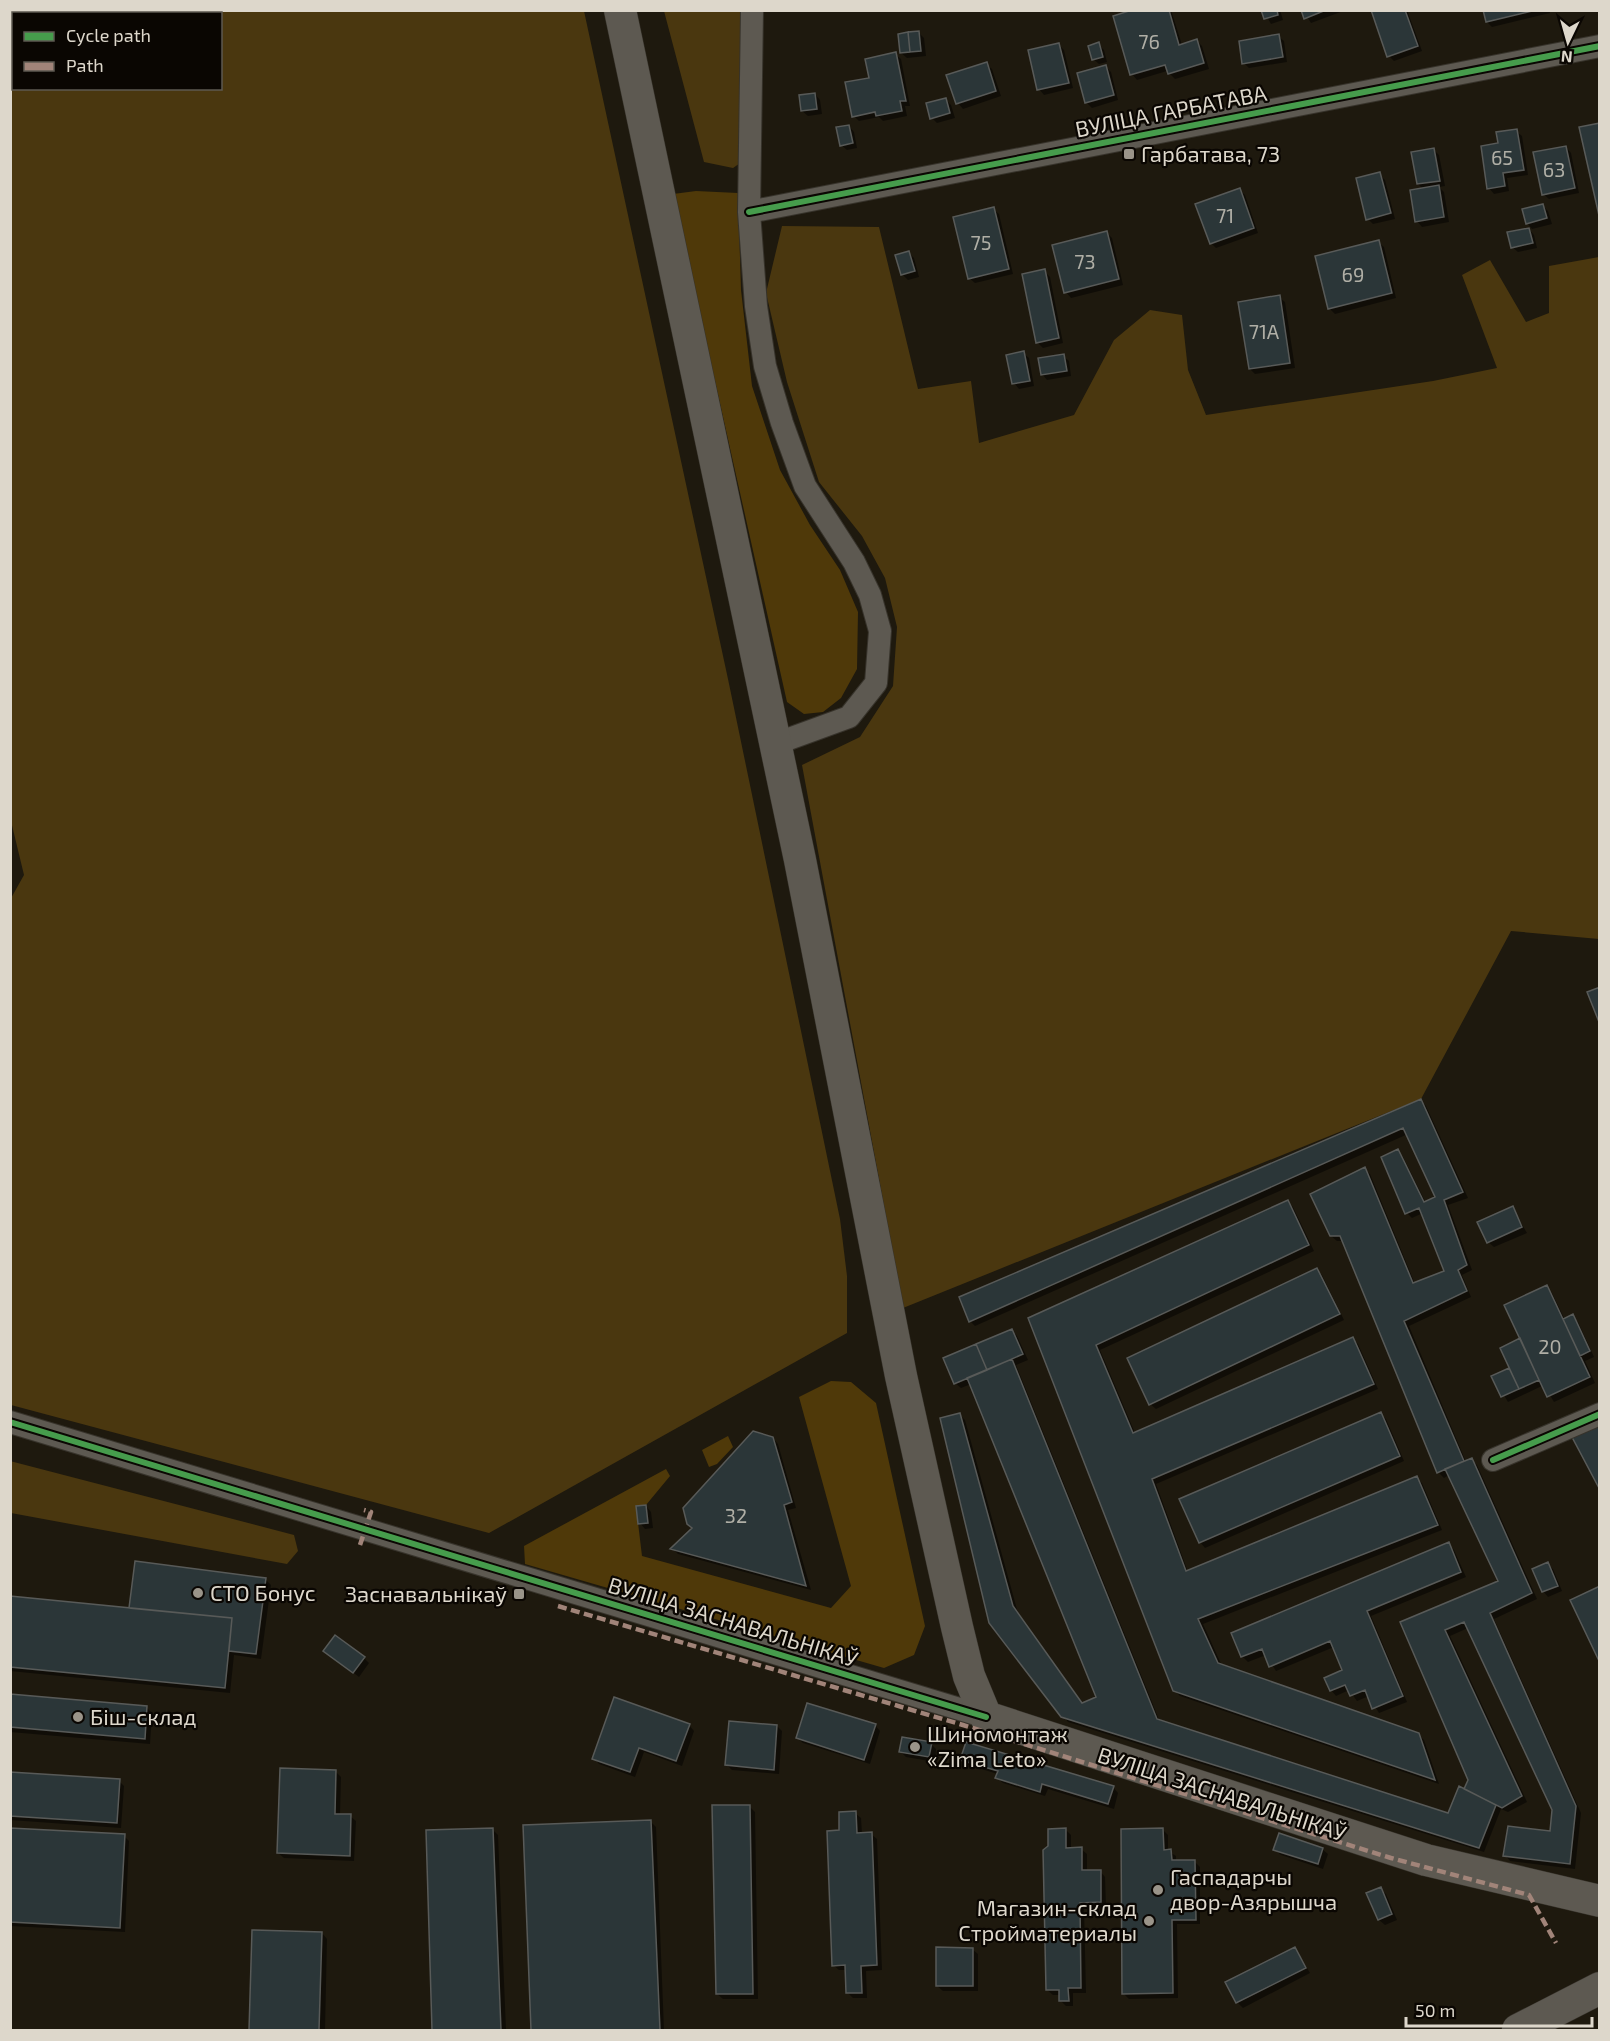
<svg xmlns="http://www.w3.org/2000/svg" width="1610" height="2041" viewBox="0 0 1610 2041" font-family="'Exo 2',sans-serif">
	<rect width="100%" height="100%" fill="#1e190e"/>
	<path fill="#4f3909" d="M696,191L738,193L741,290L752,386L780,470L810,525L840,570L858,612L857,669L841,698L823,712L804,714L787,702L673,194Z
		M831,1381L851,1382L876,1403L925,1626L914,1655L884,1668L525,1564L524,1546L666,1469L670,1476L646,1505L636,1506L642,1556L831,1608L851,1586L799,1397Z
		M728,1436L733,1447L717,1464L709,1467L702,1450Z"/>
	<path fill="#4a370f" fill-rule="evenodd" d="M10,11H584L728,679L840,1219L847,1276V1333L489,1533L11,1405L10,900L24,875L10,817ZM14,14H220V88H14Z
		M664,11H746V159L733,168L704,162Z
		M782,226L879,227L918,389L971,381L979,443L1074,415L1114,340L1150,310L1182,315L1188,370L1206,415L1433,381L1497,368L1462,275L1490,260L1526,322L1549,313V266L1599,257V939L1511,931L1421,1099L903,1308L802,765L860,737L893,686L897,627L885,578L862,536L819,482L787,382L766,293Z
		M10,1461L294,1535L298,1551L287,1564L11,1513Z"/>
	<path fill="#0007" d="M1138,10H1171L1182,45L1197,41L1202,46L1209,69L1175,79L1167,71L1137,80L1132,74Z
		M1263,10H1280L1283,20L1271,24Z
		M1303,10H1346L1311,23Z
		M1372,10H1407L1422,51L1394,61L1389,56Z
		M1484,10H1549L1550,13L1492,27L1487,22Z
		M918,32L924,38L926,56L907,58L901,53Z
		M1278,36L1284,41L1287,62L1249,68L1244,63Z
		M1098,44L1104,50L1107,62L1099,64L1093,59Z
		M1059,45L1064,50L1073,88L1044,95L1039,89Z
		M895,54L901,59L910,106H905L907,116L883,121L879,117L859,121L854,116L870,79Z
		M986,64L992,69L1001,96L963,109L958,103Z
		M1105,66L1111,72L1118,100L1092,108L1086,102Z
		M815,94L820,100L822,114L808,116L802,111Z
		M946,100L951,105L955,118L937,123L932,118Z
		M849,126L854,132L857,148L847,150L841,145Z
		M1516,131L1522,136L1528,175L1507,178L1509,191L1494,194L1489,188L1500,144Z
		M1566,147L1571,153L1579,193L1549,199L1543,194Z
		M1434,150L1439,155L1445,186L1439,187L1444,192L1449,222L1422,227L1417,221L1423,189L1418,184Z
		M1379,174L1385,180L1395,219L1373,224L1368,219Z
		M1239,189L1245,195L1258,233L1216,248L1211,243Z
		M1543,206L1548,211L1552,224L1532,229L1527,223Z
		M993,209L999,214L1013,274L975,283L969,278Z
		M1529,229L1534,235L1537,248L1518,252L1512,247Z
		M1106,232L1112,238L1123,285L1071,298L1066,292Z
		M1378,242L1384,247L1396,298L1335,314L1329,308Z
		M909,253L914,258L919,277L908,280L902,274Z
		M1044,271L1050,277L1063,343L1043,348L1037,342Z
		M1279,297L1285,302L1295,368L1255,374L1250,369Z
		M1023,353L1029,358L1034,386L1019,389L1014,383Z
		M1063,356L1069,361L1071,376L1047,380L1042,374Z
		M1421,1100L1426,1106L1468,1198L1448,1205L1472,1270L1462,1275L1471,1297L1409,1326L1466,1462L1472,1460L1477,1465L1537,1599L1494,1619L1581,1813L1575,1869L1510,1861L1505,1855L1551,1833L1554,1810L1468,1628L1450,1636L1527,1802L1508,1812L1501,1809L1484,1852L1068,1722L991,1622L960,1415L965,1420L1018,1613L1083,1704L1098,1698L971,1384L961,1388L955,1383L1012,1330L1017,1336L1028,1360L1016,1365L1160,1722L1449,1815L1469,1780L1402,1623L1500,1582L1449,1475L1444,1478L1439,1473L1344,1241H1337L1331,1236L1364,1169L1370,1174L1415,1284L1446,1271L1423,1213L1412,1218L1407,1213L1398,1151L1403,1157L1426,1203L1437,1198L1408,1134L975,1326L970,1321Z
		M1288,1202L1293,1207L1314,1251L1100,1350L1135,1433L1353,1339L1358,1344L1378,1389L1156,1484L1188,1572L1416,1478L1422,1483L1442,1530L1203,1624L1222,1666L1418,1734L1424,1740L1439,1784L1180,1696L1174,1690L1030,1319Z
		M1512,1208L1527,1233L1494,1247L1488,1242Z
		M1317,1270L1322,1275L1344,1320L1156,1409L1150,1404Z
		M1547,1287L1552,1293L1565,1320L1572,1316L1578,1322L1594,1357L1585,1361L1595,1383L1554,1402L1544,1385L1508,1402L1493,1377L1511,1368L1522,1339Z
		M1381,1414L1386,1419L1404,1461L1205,1548L1200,1542Z
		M773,1438L778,1444L796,1508L788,1510L811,1590L678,1554L673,1549Z
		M646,1506L651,1512L653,1528L645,1529L640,1523Z
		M1449,1544L1454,1550L1466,1577L1371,1616L1407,1702L1379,1713L1369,1696L1357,1701L1349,1690L1336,1696L1331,1690L1344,1671L1334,1647L1276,1671L1266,1655L1248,1662L1242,1656Z
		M1547,1564L1553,1569L1562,1591L1548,1597L1543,1591Z
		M265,1579L271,1585L261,1659L234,1655L230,1693L10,1671V1597L131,1609Z
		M325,1651L364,1658L369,1663L359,1677Z
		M10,1696L147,1708L152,1713L150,1744L10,1732Z
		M689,1725L694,1731L682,1766L644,1752L635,1777L599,1764L594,1758Z
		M875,1725L880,1731L870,1764L803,1743L797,1738Z
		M777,1726L782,1731L779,1774L732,1770L727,1765Z
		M931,1744L936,1749L935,1762L906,1757L901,1752Z
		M962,1760L1113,1787L1118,1793L1114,1809L1048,1789L1045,1796L1003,1783L997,1778L998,1774L968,1765Z
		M336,1772L341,1777L340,1815L350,1816L356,1821L354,1861L284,1858L278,1853Z
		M10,1773L119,1781L124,1786L121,1828L10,1820Z
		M749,1806L755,1812L758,1999H723L717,1994Z
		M855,1813L861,1818L862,1834H871L877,1839L882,1970L866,1971L867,1998H853L847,1992V1970H839L833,1965L841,1831Z
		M651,1822L656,1827L664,2030H533L524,1827Z
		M10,1830L124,1836L129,1841L125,1932L10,1926Z
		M493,1830L498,1835L506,2030H434L427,1832Z
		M1066,1830L1071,1835V1849H1081L1087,1854V1872L1100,1871L1105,1877L1106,1907L1084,1908L1086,1993H1073V2006H1066L1061,2001V1995H1053L1047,1990Z
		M1163,1830L1168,1835V1851L1176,1856V1861H1194L1200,1867V1924H1177L1178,1998L1129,1999L1123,1993Z
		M1322,1849L1328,1854L1323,1869L1281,1855L1275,1850Z
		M1380,1889L1386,1894L1397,1920L1385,1925L1379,1920L1368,1894Z
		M254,1931L322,1933L327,1939L325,2030H251Z
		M1295,1948L1310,1973L1243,2008L1237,2002Z
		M972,1949L978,1954V1991H943L937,1986Z"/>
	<path fill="#2b3638" stroke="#585a58" stroke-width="1.5" d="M1132,10H1169L1179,45L1197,39L1204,63L1168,74L1165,65L1130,75L1113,16Z
		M1261,10H1277L1278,15L1264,19Z
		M1301,10H1326L1304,19Z
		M1371,10H1405L1418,46L1387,57Z
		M1483,10H1536L1486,22Z
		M919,31L921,51L910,52L908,32Z
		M908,32L910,52L900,53L898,34Z
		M1279,34L1283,57L1242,64L1239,41Z
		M1099,42L1103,57L1092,60L1088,46Z
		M1059,43L1069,83L1037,90L1028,50Z
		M896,52L906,101H900L902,111L876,116L875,112L852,117L845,82L869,78L865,59Z
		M987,62L996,91L956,104L946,75Z
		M1106,65L1114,95L1085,103L1077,73Z
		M815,93L817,109L801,111L799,95Z
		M946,98L950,113L930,119L926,103Z
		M1600,123V220L1579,127Z
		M849,125L853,143L840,146L836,127Z
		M1517,129L1524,170L1503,173L1505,186L1487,189L1481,146L1498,143L1496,132Z
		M1566,146L1575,188L1542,195L1533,152Z
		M1434,148L1440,181L1417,184L1411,152Z
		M1380,172L1391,213L1366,220L1356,178Z
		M1439,185L1444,217L1415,222L1410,190Z
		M1240,188L1254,228L1210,244L1195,204Z
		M1543,204L1547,218L1526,224L1522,209Z
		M994,207L1009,269L968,279L953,217Z
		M1529,228L1533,243L1511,248L1507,232Z
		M1107,231L1119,279L1064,293L1052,245Z
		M1379,240L1392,293L1328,309L1315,256Z
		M909,251L915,271L901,275L895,255Z
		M1045,269L1059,338L1036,343L1022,274Z
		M1280,295L1290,363L1249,369L1238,302Z
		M1024,351L1030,381L1012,384L1006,355Z
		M1064,354L1067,371L1041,375L1038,358Z
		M1600,987V1022H1599L1587,992Z
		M1421,1099L1463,1192L1444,1200L1467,1265L1458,1270L1467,1291L1404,1321L1464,1461L1437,1473L1340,1236H1330L1310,1194L1365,1167L1413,1283L1444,1271L1419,1208L1405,1214L1381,1157L1398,1149L1424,1202L1435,1197L1403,1128L969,1322L959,1297Z
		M1288,1200L1309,1245L1096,1345L1133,1433L1353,1337L1374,1384L1152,1479L1186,1571L1417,1476L1438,1525L1198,1619L1218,1663L1419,1733L1435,1780L1173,1691L1028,1318Z
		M1513,1206L1522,1227L1487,1243L1477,1222Z
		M1317,1268L1340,1314L1149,1405L1127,1358Z
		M1547,1285L1590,1377L1547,1397L1504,1305Z
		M1573,1314L1590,1351L1580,1356L1563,1319Z
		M1012,1329L1023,1354L987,1370L976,1344Z
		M1520,1338L1539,1380L1519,1389L1500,1348Z
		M976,1344L987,1370L954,1384L943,1358Z
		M1012,1359L1157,1719L1448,1813L1459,1786L1496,1805L1479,1848L1061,1717L989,1623L940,1418L960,1413L1013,1606L1082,1703L1096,1697L967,1378Z
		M1509,1368L1519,1389L1501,1397L1491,1376Z
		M1381,1412L1400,1456L1199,1543L1179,1499Z
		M1600,1425V1490L1572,1437Z
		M753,1431L773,1437L792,1502L784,1505L806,1586L670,1549L692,1528L687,1524L683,1508Z
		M1472,1458L1532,1593L1490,1613L1576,1806L1570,1864L1503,1856L1508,1826L1550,1831L1552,1810L1464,1622L1445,1630L1522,1796L1502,1808L1464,1789L1468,1780L1400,1622L1498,1581L1445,1469Z
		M646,1505L648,1523L638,1524L636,1506Z
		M1449,1542L1461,1572L1367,1611L1403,1696L1372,1709L1365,1690L1350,1696L1345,1685L1330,1691L1324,1678L1342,1670L1330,1641L1269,1667L1262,1649L1241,1657L1231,1633Z
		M135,1561L266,1578L256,1654L229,1651L232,1618L129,1608Z
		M1548,1562L1558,1586L1542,1592L1532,1569Z
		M1600,1586V1663L1570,1600Z
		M10,1596L232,1618L225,1688L10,1667Z
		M335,1635L365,1657L353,1673L323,1651Z
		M10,1694L147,1706L145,1739L10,1727Z
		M614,1697L690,1724L676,1761L639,1748L630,1772L592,1759Z
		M807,1703L876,1724L864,1760L796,1738Z
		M729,1721L777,1725L774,1770L725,1765Z
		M902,1737L932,1742L929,1757L899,1752Z
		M966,1742L1114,1786L1108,1804L1042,1784L1040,1792L995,1778L998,1771L960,1760Z
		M280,1768L336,1770L335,1814H351L350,1856L277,1853Z
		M10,1772L120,1779L117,1823L10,1816Z
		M712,1805H750L753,1994H716Z
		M856,1811L857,1833L872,1832L877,1965L861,1966L862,1993H846L845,1965L832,1966L827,1831L839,1830V1812Z
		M651,1820L660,2030H531L523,1825Z
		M10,1828L125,1834L120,1928L10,1922Z
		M493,1828L501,2030H432L426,1830Z
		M1066,1828V1848L1082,1847V1870H1101V1902L1080,1903L1081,1988H1068L1069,2001H1059V1990H1046L1043,1850L1048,1846V1829Z
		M1163,1828L1164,1850L1171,1849L1172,1860H1195L1196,1920H1172L1173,1993L1122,1994L1121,1829Z
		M1279,1833L1323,1848L1318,1864L1273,1850Z
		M1381,1887L1392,1914L1378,1920L1366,1893Z
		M252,1930L322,1932L319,2030H249Z
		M936,1947L973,1948V1986H936Z
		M1295,1947L1306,1968L1236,2003L1225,1982Z"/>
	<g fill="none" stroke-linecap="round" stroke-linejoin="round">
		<g stroke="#37332b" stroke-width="24">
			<path id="minor" d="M752,10L749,212L756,306L765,366L782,423L805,486L854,562L870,595L880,631L876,683L849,717L775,744
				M749,212L1600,46
				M10,1422L986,1717
				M1493,1460L1600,1414"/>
		</g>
		<g stroke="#37332b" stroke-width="33">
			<path id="secondary" d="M620,10L800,860L901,1376L957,1627L969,1676L986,1717L1426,1860L1600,1901
				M1518,2030L1600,1988"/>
		</g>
		<use href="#minor" stroke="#5d5951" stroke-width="22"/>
		<use href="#secondary" stroke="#5d5951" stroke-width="32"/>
		<path stroke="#a18479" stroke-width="4.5" stroke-dasharray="9 4.5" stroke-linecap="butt" d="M360,1545L371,1512L364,1510
			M558,1606L963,1725L1391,1858L1529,1895L1556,1943"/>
		<g stroke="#0a0602" stroke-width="10">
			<path id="cycleway" d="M749,212L1600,46
				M10,1422L986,1717
				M1493,1460L1600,1414"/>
		</g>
		<use href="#cycleway" stroke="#469c4c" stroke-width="6"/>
	</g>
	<g fill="#9a9489" stroke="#0a0602" stroke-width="2">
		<rect x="1123" y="148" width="12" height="12" rx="3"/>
		<circle cx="198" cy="1593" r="6"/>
		<rect x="513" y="1588" width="12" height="12" rx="3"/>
		<circle cx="78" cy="1717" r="6"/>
		<circle cx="915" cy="1747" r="6"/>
		<circle cx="1158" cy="1890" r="6"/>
		<circle cx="1149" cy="1921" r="6"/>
	</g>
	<g text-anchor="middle" stroke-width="4.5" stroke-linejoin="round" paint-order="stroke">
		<g font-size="20" fill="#b0afa6">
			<text x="1149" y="49">76</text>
			<text x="1502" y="165">65</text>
			<text x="1554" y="177">63</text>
			<text x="1225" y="223">71</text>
			<text x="981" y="250">75</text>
			<text x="1085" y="269">73</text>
			<text x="1353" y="282">69</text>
			<text x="1264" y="339">71А</text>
			<text x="1550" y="1354">20</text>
			<text x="736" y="1523">32</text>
		</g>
		<g font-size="22" fill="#ddd7cb" stroke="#0a0602">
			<text transform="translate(1171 111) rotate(-11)" y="8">ВУЛІЦА ГАРБАТАВА</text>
			<text transform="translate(733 1622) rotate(17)" y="8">ВУЛІЦА ЗАСНАВАЛЬНІКАЎ</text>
			<text transform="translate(1222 1794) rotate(18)" y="8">ВУЛІЦА ЗАСНАВАЛЬНІКАЎ</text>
		</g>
		<g font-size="22" fill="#ddd7cb" stroke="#0a0602" text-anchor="start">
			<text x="1141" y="162">Гарбатава, 73</text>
			<text x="210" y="1601">СТО Бонус</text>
			<text x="507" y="1602" text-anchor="end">Заснавальнікаў</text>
			<text x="90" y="1725">Біш-склад</text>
			<text x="927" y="1742">Шиномонтаж<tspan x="927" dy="25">«Zima Leto»</tspan></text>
			<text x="1170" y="1885">Гаспадарчы<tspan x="1170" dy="25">двор-Азярышча</tspan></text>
			<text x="1137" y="1916" text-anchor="end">Магазин-склад<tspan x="1137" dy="25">Стройматериалы</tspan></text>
		</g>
	</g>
	<rect width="1610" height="2041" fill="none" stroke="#ddd7cb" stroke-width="24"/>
	<rect x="12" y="12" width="210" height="78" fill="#0a0602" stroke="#5e5a52" stroke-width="1.5"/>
	<rect x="24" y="32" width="30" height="9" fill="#469c4c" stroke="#5e5a52" stroke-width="1.5"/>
	<text x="66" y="42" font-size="18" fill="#ddd7cb">Cycle path</text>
	<rect x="24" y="62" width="30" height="9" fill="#a18479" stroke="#5e5a52" stroke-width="1.5"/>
	<text x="66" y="72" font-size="18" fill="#ddd7cb">Path</text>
	<g transform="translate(1568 42) rotate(185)" stroke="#0a0602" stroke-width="4.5" paint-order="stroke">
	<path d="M0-4.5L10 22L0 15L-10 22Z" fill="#ddd7cb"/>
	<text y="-9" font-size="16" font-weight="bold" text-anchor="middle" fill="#ddd7cb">N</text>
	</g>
	<path d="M1406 2017v9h186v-9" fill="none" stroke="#ddd7cb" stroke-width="3"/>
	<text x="1415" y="2017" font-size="18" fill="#ddd7cb" stroke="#0a0602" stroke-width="4.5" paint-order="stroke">50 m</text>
</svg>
